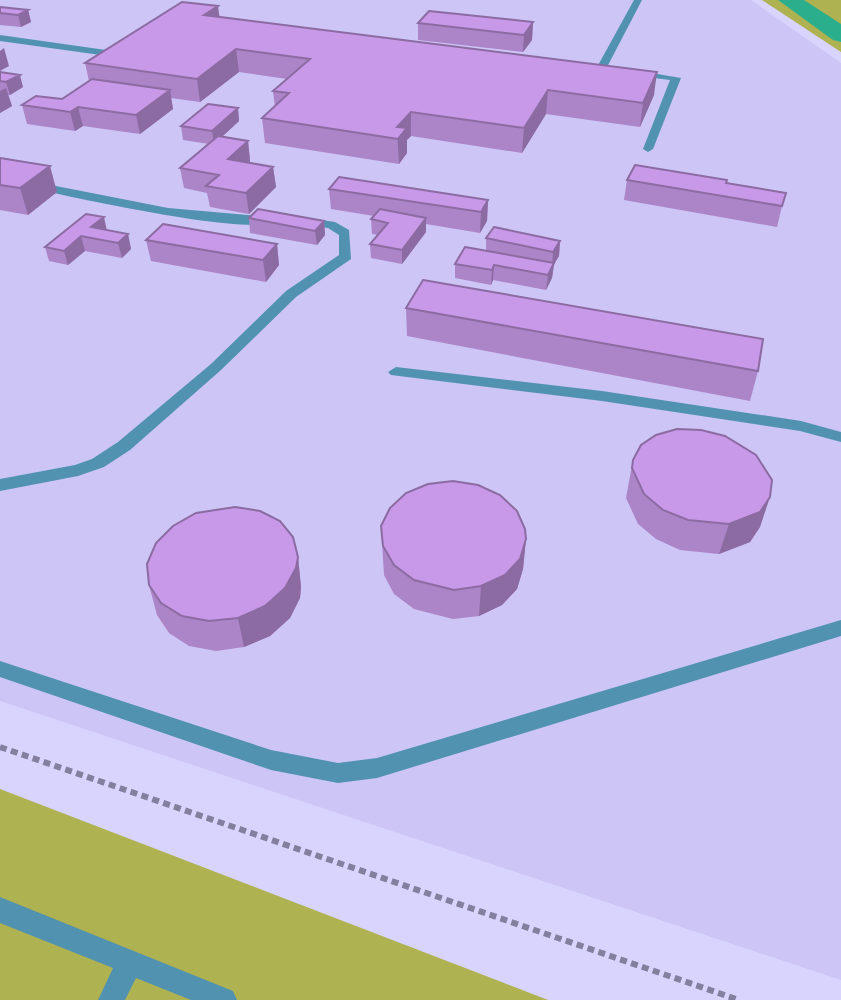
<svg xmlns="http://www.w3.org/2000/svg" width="841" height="1000" viewBox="0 0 841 1000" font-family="'DejaVu Sans',sans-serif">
	<rect width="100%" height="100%" fill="#d9d4fe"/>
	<path fill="#ccc5f5" d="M0,0H751L841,63V980L0,701Z"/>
	<path fill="#afb251" d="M762,0H841V52Z
		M0,789L548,1000H0Z"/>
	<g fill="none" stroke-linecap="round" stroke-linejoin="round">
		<path fill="#2bae8c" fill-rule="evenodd" d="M778,0H804L841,24V42L833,40Z"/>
		<path stroke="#847f9f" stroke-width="6" stroke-dasharray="7 4.5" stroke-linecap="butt" d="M0,747L739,1000"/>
		<path fill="#5192b1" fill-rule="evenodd" d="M634,0H642L606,69L598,71L596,69Z
			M0,35L120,52L126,49L131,52L122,58L0,41Z
			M634,70L681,78L653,149L648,152L643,149L670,80L631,75L629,73Z
			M0,175L168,208L270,217L276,221C253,239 39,190 0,181Z
			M302,217L335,222L349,230L351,259L296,297L221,370L130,450L104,467L78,476L0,491V479L75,465L92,459L118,442L211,364L286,291L339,255V235L328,228L298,224L296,221Z
			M396,367L602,391L801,421L841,432V442L800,431L602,401L391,375L388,372Z
			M841,620V636L377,778L338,783L271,770L0,677V661L271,750L338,763L377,758Z
			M0,897L233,991L237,1000H191L136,978L125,1000H98L113,968L0,923Z"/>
	</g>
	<path fill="#ac84c8" d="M0,7L28,10L31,22L21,27L0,25Z
		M219,17L654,95L640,127L546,114L522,153L411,136L407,140V153L399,164L265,143L262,118L275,107L273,91L287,79L239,72L200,102L171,98L173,109L140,134L83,126L75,131L27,124L22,105L62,99L89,81L85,63Z
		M533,22L532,40L523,52L418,40V23Z
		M0,72L23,87L10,95H8L12,106L0,113Z
		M238,108L239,121L222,137L248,141L250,161L249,162L273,167L276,187L249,214L210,207L207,193L184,188L180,168L209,144L183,140L181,126Z
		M0,158L57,192L28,215L0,210Z
		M627,180L726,183L782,206L777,227L624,200Z
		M329,189L488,200L487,221L480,233L426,224V232L402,264L371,258L370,244L378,235L372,234L371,219L374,216L331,209Z
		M86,214L107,230L128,234L131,249L122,258L85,251L68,265L49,261L45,247Z
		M249,218L324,221L325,235L317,245L250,233Z
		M486,238L560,241L559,256L554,264L552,278L546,290L493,280L491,285L455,278V264L486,251Z
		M146,240L277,244L279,265L266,282L151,261Z
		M406,308L758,371L750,401L407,336Z
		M633,460L760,527L750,542L719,554L680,550L656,539L638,524L626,498Z
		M381,526L526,539L523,569L517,589L502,605L479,616L453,619L414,609L394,594L384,575Z
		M298,557L301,587L300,598L290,618L270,636L244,647L216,651L189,646L169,633L157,615L149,585Z"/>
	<path fill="#8c6ba2" d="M218,6L221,28L204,15Z
		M28,10L31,22L21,27L18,15Z
		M533,22L532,40L523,52L524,35Z
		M4,48L9,66L0,71V51Z
		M236,49L239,72L200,102L197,79Z
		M657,72L654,95L640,127L643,103Z
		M20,75L23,87L10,95L6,82Z
		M6,88L12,106L0,113V91Z
		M170,90L173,109L140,134L136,115Z
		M548,90L546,114L522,153L524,128Z
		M78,107L83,126L75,131L70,112Z
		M238,108L239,121L214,144L212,131Z
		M411,112V136L407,140V153L399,164L397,127Z
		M248,141L250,161L231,179L228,159Z
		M50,166L57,192L28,215L20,188Z
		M273,167L276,187L249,214L246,193Z
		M488,200L487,221L480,233L481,212Z
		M104,217L107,231L91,227Z
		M426,218V232L402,264V250Z
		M324,221L325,235L317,245L315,231Z
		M128,234L131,249L122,258L118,243Z
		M81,236L85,251L68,265L64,251Z
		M560,241L559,256L554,264L552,278L546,290L548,275L552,267L553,252Z
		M277,244L279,265L266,282L263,260Z
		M494,265L493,280L491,285L492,270Z
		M770,497L760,527L750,542L719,554L729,524Z
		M526,539L523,569L517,589L502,605L479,616L481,586Z
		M298,557L301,587L300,598L290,618L270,636L244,647L238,618Z"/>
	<path fill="#c899e8" stroke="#8c6ba2" stroke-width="2" d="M182,2L218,6L204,15L657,72L643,103L548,90L524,128L411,112L397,127L407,128L398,139L262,118L289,93L273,91L310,59L236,49L197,79L85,63Z
		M0,7L28,10L18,15L0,13Z
		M429,11L533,22L524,35L418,23Z
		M0,72L20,75L6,82L0,81Z
		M92,79L170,90L136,115L78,107L70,112L22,105L36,96L62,99Z
		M208,104L238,108L212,131L181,126Z
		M218,136L248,141L228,159L273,167L246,193L206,186L219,175L180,168Z
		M0,158L50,166L20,188L0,185Z
		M635,165L727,180L726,183L786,193L782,206L627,180Z
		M339,177L488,200L481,212L329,189Z
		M258,209L324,221L315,231L249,218Z
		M380,209L426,218L402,250L370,244L388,223L371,219Z
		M86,214L104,217L91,227L128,234L118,243L81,236L64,251L45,247Z
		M163,224L277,244L263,260L146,240Z
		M494,227L560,241L553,252L486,238Z
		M465,247L554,263L548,275L494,265L492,270L455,264Z
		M423,280L763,339L758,371L406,308Z
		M677,429L701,430L725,436L756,455L772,480L770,497L760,512L729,524L688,520L663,510L644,494L632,468L633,460L641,445L656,435Z
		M453,481L478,485L500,495L517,511L525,529L526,539L520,559L505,575L481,586L454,590L414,580L394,565L383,546L381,526L390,508L406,493L428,484Z
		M235,507L260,511L280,521L293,537L298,557L296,568L285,588L265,606L238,618L209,621L182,616L161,603L149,585L147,564L156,543L173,526L196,513Z"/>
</svg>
